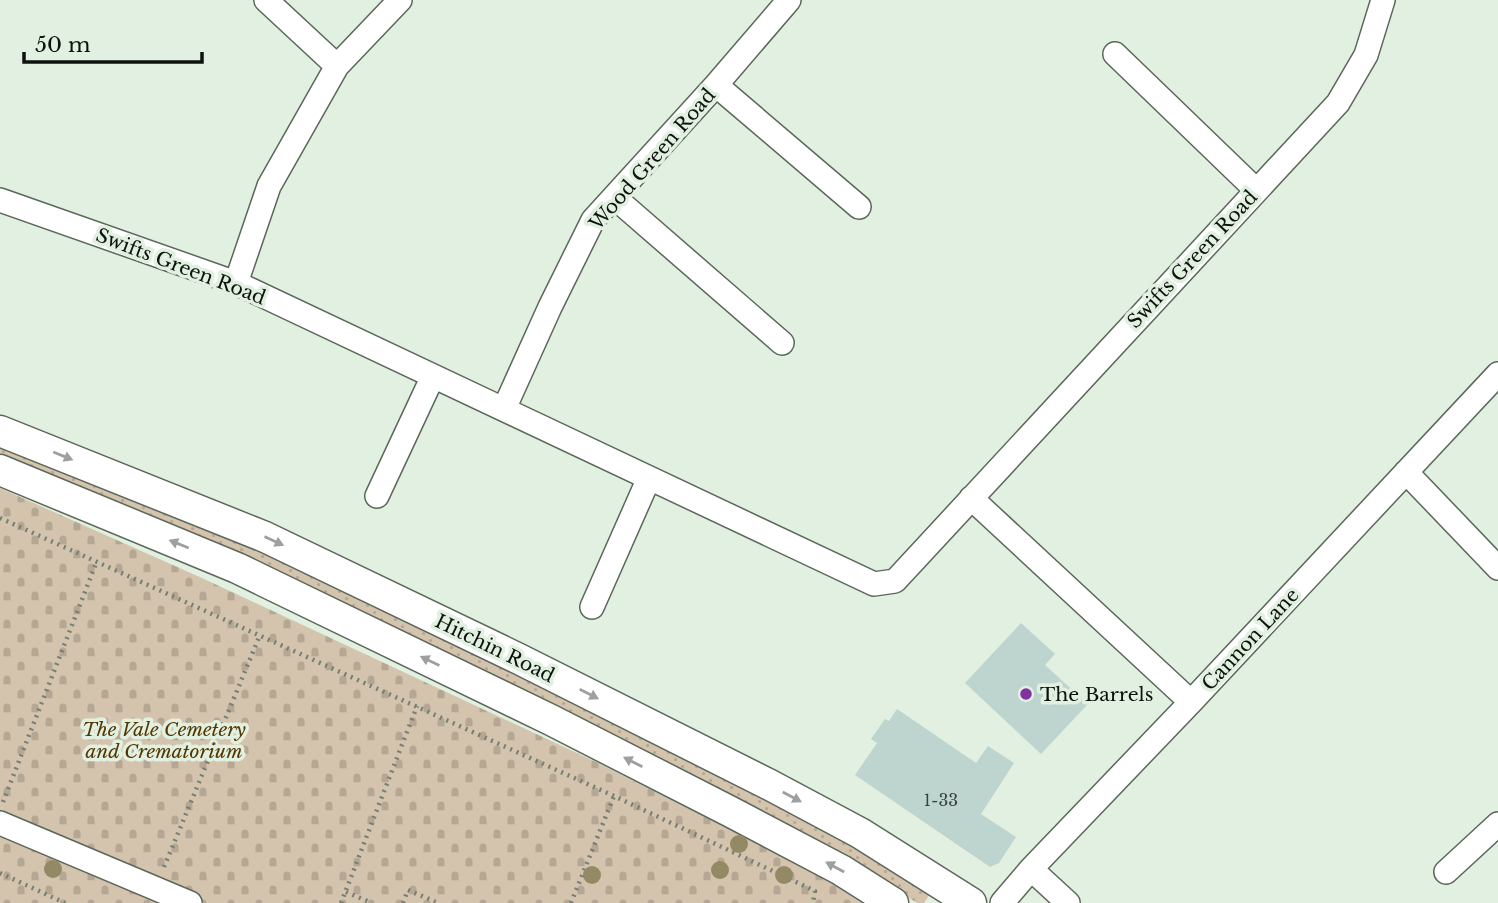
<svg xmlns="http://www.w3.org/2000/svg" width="1498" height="903" viewBox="0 0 1498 903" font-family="'Libre Baskerville',serif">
	<defs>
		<pattern id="grass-dots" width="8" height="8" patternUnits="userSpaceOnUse" patternTransform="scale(1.75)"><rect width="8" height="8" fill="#d4c4ae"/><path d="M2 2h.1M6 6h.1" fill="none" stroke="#b5a794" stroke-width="1.8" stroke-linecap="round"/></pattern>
		<pattern id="cemetery-stones" width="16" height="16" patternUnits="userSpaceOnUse" patternTransform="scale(1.75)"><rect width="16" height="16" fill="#d4c4ae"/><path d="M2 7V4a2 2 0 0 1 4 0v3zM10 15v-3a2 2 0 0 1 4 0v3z" fill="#b5a794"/></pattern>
	</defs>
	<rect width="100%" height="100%" fill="#e1f0e0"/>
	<path fill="url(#grass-dots)" d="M0,446L244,544L568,697L810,822L931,892L924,903H917L859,867L0,464Z"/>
	<path fill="url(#cemetery-stones)" d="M0,488L202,578L594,761L832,881L862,903H0Z"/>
	<path fill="#bed5cf" d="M1021,623L1055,654L1045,665L1088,704L1041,754L965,683Z
		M897,709L976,763L988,746L1014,763L981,814L1016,837L999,863L990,867L855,775L877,743L871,739L885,719L889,721Z"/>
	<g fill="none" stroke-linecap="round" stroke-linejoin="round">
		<g stroke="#5b675a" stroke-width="26">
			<path id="minor" d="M266,0L337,66
				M1115,54L1256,190
				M716,85L859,207
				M614,197L782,343
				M0,200L236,283L874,584L895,581L1338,103L1366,55L1383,0
				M236,283L269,186L337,66L400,0
				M504,409L550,307L593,220L716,85L789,0
				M1406,472L1498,568
				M377,496L433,376
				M971,498L1191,702
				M592,607L649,478
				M0,823L190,903
				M1031,869L1068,903
				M1446,872L1498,824
				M1002,903L1031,869L1191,702L1498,374"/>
		</g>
		<g stroke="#5b675a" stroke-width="33">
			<path id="major" d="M0,431L265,537L519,659L770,785L860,833L971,903
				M0,470L237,568L551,720L731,812L841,870L893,903"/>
		</g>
		<path stroke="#757f74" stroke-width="4.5" stroke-dasharray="2 5" stroke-linecap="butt" d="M0,518L614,796L815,891L813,903
			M3,802L97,561
			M164,867L260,635
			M0,873L65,903
			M346,892L372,903
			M341,903L417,706
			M403,903L408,890L438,903
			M571,903L614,796"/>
		<use href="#minor" stroke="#fff" stroke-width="23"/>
		<use href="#major" stroke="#fff" stroke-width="30"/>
	</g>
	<g fill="#938a65">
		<circle cx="739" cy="844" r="9"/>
		<circle cx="53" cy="869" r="9"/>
		<circle cx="720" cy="870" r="9"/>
		<circle cx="592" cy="875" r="9"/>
		<circle cx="784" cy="875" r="9"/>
	</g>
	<defs><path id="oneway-solid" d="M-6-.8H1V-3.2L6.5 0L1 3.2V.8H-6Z" transform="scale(1.75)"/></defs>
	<g fill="#9ea09e">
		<use href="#oneway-solid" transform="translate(63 456) rotate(22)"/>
		<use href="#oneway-solid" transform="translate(274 541) rotate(25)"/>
		<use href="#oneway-solid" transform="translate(179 544) rotate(-158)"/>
		<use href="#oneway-solid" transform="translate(430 661) rotate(-154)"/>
		<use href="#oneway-solid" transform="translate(589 694) rotate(27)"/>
		<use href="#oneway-solid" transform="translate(633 762) rotate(-153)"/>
		<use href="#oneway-solid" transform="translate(792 797) rotate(28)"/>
		<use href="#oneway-solid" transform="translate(835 867) rotate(-151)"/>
	</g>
	<circle fill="#8331a1" stroke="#e1f0e0" stroke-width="2.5" cx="1026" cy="694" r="7"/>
	<g text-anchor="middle" stroke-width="7" stroke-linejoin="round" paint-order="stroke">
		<g font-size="16" fill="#39433e">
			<text x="941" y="806">1-33</text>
		</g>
		<g font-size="19" fill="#0d120d" stroke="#e1f0e0">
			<text transform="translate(652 159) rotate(-49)" y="7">Wood Green Road</text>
			<text transform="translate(1192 259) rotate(-47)" y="7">Swifts Green Road</text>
			<text transform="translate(181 266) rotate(21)" y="7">Swifts Green Road</text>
			<text transform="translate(1250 639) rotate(-47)" y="7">Cannon Lane</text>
			<text transform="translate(495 648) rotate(26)" y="7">Hitchin Road</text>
		</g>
		<g font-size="19" fill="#0d120d" stroke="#e1f0e0" text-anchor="start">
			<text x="1040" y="701">The Barrels</text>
		</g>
		<g font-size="19" font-style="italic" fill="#543601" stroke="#e1f0e0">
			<text x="164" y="736">The Vale Cemetery<tspan x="164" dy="22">and Crematorium</tspan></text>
		</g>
	</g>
	<path d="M24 52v10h178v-10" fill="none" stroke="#0d120d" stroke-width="3.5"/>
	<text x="35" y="52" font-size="21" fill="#0d120d" stroke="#e1f0e0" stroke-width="5" paint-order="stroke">50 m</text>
</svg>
